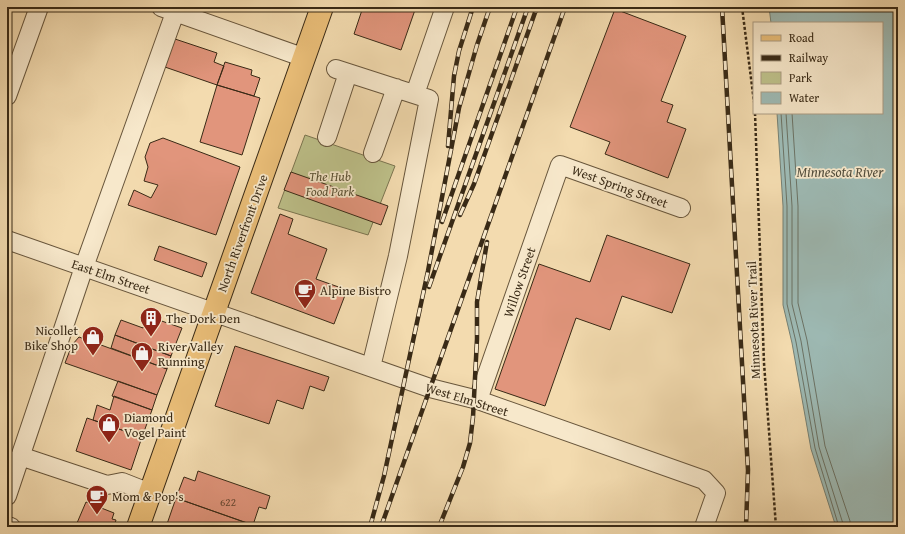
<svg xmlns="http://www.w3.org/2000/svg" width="905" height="534" viewBox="0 0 905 534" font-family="'Gentium Book Plus',serif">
	<rect width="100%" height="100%" fill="#f3dbaf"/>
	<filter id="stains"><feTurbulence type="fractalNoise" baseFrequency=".005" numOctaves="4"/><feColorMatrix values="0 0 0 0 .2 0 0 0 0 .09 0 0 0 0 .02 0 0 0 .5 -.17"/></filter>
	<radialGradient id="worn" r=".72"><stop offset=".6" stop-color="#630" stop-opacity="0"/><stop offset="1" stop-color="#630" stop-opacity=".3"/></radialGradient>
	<path fill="#bdc089" stroke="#7b7550" d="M305,135L395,166L368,235L278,208Z"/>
	<path fill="#9db9b3" stroke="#758074" d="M769,7H898V527H836L811,449L792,343L783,305V206L777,113H882V23H771Z"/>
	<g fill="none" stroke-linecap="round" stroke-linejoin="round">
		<path stroke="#6b7264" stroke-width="1" d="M781,113L787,206V304L796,342L815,448L839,527
			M786,113L792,206V304L801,341L819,447L844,527
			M792,113L798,206V303L807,340L825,446L850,521V527"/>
	</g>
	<path fill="#e1957c" stroke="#392a16" d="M363,7H416L401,50L354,34Z
		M615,9L686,36L661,101L673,105L667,122L686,129L668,178L605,154L610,142L570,127Z
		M172,38L217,53L214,62L224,66L217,85L162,66Z
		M225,62L252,70L251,75L260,78L254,96L217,85Z
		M217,85L260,98L242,155L200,142Z
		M163,138L240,167L216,235L128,205L134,190L151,198L158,185L144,181L148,167L145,157L150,143Z
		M291,172L388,206L381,225L284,190Z
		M280,214L293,219L288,234L327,249L316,279L347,290L334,324L251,293Z
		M607,235L690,264L672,313L622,296L610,330L576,318L545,406L495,389L539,264L590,282Z
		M159,246L207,263L202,277L154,260Z
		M147,316L182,328L171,356L115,335L121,320L143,328Z
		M115,335L171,356L167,369L111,348Z
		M79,337L167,369L157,395L65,363L72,345Z
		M235,346L329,377L324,391L310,386L303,409L277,400L269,424L215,406Z
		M118,381L157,395L152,410L112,396Z
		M114,396L152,410L142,437L93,420L97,405L110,410Z
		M87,418L142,437L131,470L76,451Z
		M198,471L270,496L266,509L259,507L253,525L176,498L184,477L195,481Z
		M176,498L258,527H175L167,524Z
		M86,502L114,513L112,519L116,520L114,527H87L77,523Z"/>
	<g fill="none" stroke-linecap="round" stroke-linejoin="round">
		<g stroke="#68563c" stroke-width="20">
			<path id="minor" d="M161,7L305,58
				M336,69L429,99L398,256L371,367
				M415,94L445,7
				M7,96L39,7
				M327,137L348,73
				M373,153L396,88
				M7,240L430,388L478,400L704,480L716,493L704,527
				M478,400L560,165L681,208
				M20,456L107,485L122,482L150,493
				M7,496L84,267L177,7
				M7,526L11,527"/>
		</g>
		<g stroke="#392a16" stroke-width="24">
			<path id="major" d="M138,527L322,7"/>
		</g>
		<path stroke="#392a16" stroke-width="2.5" stroke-dasharray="3 2" stroke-linecap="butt" d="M742,7L754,102
			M755,113L764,363L776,527"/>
		<use href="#minor" stroke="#f7e8cb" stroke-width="18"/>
		<use href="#major" stroke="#eabe78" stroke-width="22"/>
		<g stroke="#392a16" stroke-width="4.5">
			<path id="rail" d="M722,7L748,470L746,527
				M448,146L454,76L459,51L473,7
				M460,215L474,184L537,7
				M442,222L517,7
				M429,287L528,7
				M370,527L384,476L428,271L459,108L477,45L490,7
				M381,527L565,7
				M439,527L463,467L470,443L473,417L477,339V302L487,242"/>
		</g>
		<use href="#rail" stroke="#f7e8cb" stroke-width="3" stroke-dasharray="9" stroke-linecap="butt"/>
	</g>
	<defs>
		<g id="cafe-pin" transform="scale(1.15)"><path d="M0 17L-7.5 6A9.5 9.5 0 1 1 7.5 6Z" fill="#8f2418" stroke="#f7e8cb"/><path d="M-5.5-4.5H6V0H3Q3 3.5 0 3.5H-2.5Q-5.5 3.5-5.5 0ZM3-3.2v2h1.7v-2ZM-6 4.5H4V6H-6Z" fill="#fff"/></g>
		<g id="building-pin" transform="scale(1.15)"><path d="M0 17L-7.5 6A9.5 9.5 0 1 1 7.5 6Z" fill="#8f2418" stroke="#f7e8cb"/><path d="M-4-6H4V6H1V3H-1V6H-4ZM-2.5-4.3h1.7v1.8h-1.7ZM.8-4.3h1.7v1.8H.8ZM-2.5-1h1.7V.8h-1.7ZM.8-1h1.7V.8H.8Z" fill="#fff"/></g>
		<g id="shop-pin" transform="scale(1.15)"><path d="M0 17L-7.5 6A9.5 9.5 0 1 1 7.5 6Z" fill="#8f2418" stroke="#f7e8cb"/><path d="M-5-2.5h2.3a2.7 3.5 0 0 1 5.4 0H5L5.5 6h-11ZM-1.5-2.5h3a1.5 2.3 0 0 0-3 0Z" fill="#fff"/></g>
	</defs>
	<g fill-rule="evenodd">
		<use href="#cafe-pin" x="305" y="290"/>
		<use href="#building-pin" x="151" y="318"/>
		<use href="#shop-pin" x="93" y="337"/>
		<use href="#shop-pin" x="142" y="353"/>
		<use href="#shop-pin" x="109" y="424"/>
		<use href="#cafe-pin" x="97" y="496"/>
	</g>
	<g text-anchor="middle" stroke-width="3.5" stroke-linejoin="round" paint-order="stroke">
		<g font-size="11" fill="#634530">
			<text x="228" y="506">622</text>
		</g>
		<g font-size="13" font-style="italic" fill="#5a5033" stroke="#f7e8cb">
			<text x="330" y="181">The Hub<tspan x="330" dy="15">Food Park</tspan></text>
		</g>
		<g font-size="13" fill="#392a16" stroke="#f7e8cb">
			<text transform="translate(620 186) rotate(20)" y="5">West Spring Street</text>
			<text transform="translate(242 233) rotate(-70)" y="5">North Riverfront Drive</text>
			<text transform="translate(111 276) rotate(19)" y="5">East Elm Street</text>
			<text transform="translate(519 282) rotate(-71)" y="5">Willow Street</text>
			<text transform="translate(753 320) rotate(-92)" y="5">Minnesota River Trail</text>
			<text transform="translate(467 399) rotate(17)" y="5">West Elm Street</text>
		</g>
		<g font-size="13" fill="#392a16" stroke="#f7e8cb" text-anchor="start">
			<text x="320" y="295">Alpine Bistro</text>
			<text x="166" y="323">The Dork Den</text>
			<text x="78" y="335" text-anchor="end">Nicollet<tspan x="78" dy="15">Bike Shop</tspan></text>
			<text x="158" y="351">River Valley<tspan x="158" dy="15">Running</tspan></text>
			<text x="124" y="422">Diamond<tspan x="124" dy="15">Vogel Paint</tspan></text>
			<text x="112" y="501">Mom &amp; Pop's</text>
		</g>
		<g font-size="14" font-style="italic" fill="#524e3d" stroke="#f7e8cb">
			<text x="840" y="177">Minnesota River</text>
		</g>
	</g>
	<rect width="905" height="534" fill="none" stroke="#f3dbaf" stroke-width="24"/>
	<rect x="8" y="8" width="889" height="518" fill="none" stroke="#392a16" stroke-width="2"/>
	<rect x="12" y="12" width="881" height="510" fill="none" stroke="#392a16"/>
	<rect x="753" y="22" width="130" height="92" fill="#f7e8cb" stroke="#ab9c83"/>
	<rect x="761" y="35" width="20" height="6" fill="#eabe78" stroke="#ab9c83"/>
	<text x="789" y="42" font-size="12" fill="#392a16">Road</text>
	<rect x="761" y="55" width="20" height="6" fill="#392a16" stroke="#ab9c83"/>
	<text x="789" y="62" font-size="12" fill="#392a16">Railway</text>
	<rect x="761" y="72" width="20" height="12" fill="#bdc089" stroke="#ab9c83"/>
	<text x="789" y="82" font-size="12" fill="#392a16">Park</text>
	<rect x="761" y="92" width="20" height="12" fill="#9db9b3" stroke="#ab9c83"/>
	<text x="789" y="102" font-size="12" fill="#392a16">Water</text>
	<rect width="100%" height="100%" filter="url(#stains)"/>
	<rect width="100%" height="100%" fill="url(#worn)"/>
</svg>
